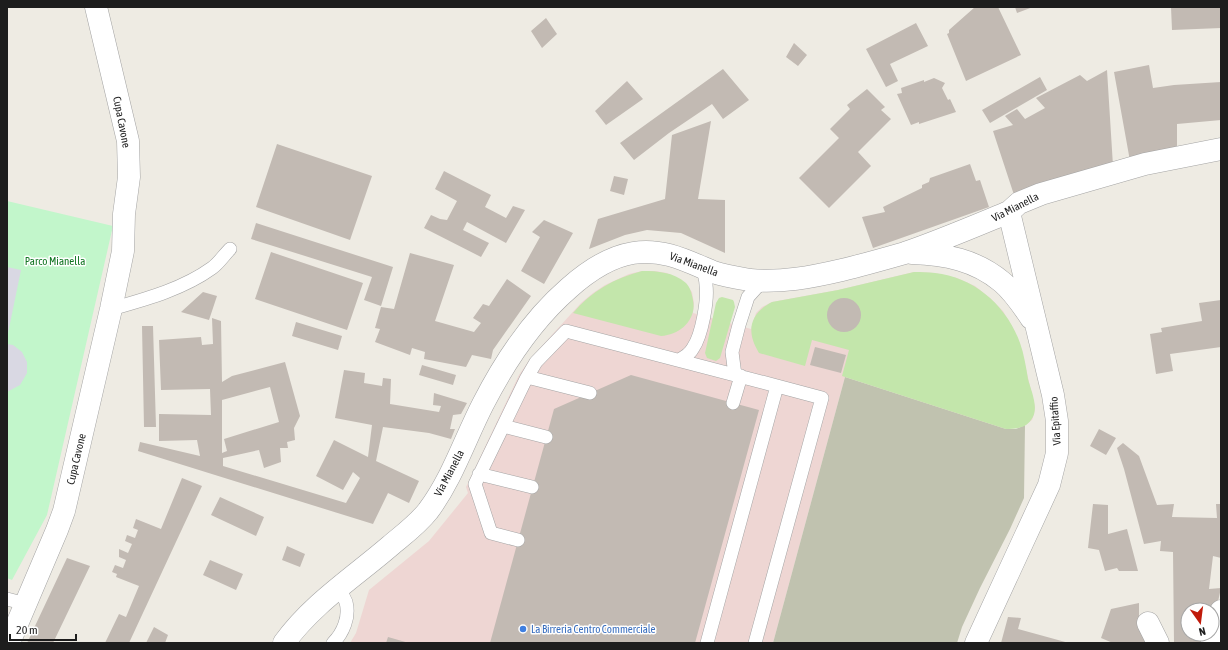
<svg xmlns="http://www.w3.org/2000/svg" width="1228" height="650" viewBox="0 0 1228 650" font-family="'Asap Condensed',sans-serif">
	<rect width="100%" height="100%" fill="#eeebe3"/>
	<path fill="#eed6d3" d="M642,271H655L667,273L686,284L692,292L694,303L693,313L751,329L756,313L762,307L772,302L838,290L914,272L935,273L957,278L975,286L990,298L1003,311L1014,330L1020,344L1035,407L1034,414L1032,420L1025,425L1006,429L845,377L773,643H350L356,633L369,590L429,541L468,493L466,487L519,375L530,359L581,303L593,293L605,285L629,274Z"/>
	<path fill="#c0c2af" d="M845,377L1006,429H1016L1025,425L1024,498L1010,529L980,588L962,627L957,643H773Z"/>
	<path fill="#c3e6ab" d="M642,271C658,271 673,272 686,283C690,287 692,294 693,300C697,320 680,335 661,336L573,313C591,291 615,278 642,271Z
		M914,272C921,272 928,272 935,273C974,277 1007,306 1020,343C1024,354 1026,367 1028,379C1031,391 1040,409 1031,420C1026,428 1015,429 1006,429L842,376L849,350L812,340L805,366L759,353C746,332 749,314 772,302L838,290Z
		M722,297L733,300L734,302L735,307L720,358L716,361L707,358L705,353L716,303L719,298Z"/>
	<path fill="#c2f6cb" d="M7,201L113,226L47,515L12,580L7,578Z"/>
	<path fill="#d9d8e3" d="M7,267L21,270L7,338Z
		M7,344L13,345L22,352L27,362V373L20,385L7,392Z"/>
	<path fill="#c2bab3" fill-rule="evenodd" d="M975,7H998L1021,55L966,81L947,34L949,33V30Z
		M1015,7H1033L1017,13Z
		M1171,7H1221V28L1172,30Z
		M546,18L557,34L542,48L531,31Z
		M916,23L928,46L890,64L898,81L886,87L866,49Z
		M794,43L807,55L798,66L786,57Z
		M1149,65L1153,88L1174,85L1221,82V120L1177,124V149L1130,161L1114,72Z
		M723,69L749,100L723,119L712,104L669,133L634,160L620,143Z
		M1107,70L1113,166L1015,198L993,131L1013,125L1005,116L1017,109L1025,119L1045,108L1036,98L1080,75L1087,81Z
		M1040,77L1047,90L990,123L982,110Z
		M934,78L945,83L942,88L948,100L950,99L956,112L919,124V122L911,125L897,94L902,93L901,88L924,80V82Z
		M627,81L643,99L606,125L595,111Z
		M867,89L885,107L881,110L891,119L858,152L871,166L829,208L799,178L839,138L830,129L850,109L847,105Z
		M711,121L698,199L725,200V253L681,233L647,230L625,235L589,249L598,219L665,199L672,135Z
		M277,144L372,176L350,240L256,207Z
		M970,164L976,181L980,180L989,207L873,248L862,217L885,212L883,207L922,188V185L929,182L930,178Z
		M444,171L491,195L485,207L506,218L513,206L525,210L506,243L467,222L463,230L489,243L481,257L424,228L431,215L440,219L447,220L457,201L435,189Z
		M614,176L628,179L624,195L610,191Z
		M544,220L573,233L544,284L521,271L540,237L532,232Z
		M256,223L393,267L381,306L364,300L372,277L251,239Z
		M271,252L363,283L347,330L255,299Z
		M410,253L454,265L435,321L474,332L481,323L473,318L483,304L489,306L507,279L531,296L493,350L491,359L472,355L466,367L424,359L425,352L412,348L410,355L375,342L380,329L375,328L381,307L394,309Z
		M203,292L217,296L209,320L181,312Z
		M827 315a17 17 0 1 1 34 0a17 17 0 1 1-34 0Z
		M1221,300V347L1170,354L1173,371L1156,374L1150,334L1162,332L1161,328L1202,321L1199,303Z
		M212,318L221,321L222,382L232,376L285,362L300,416L294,428L295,440L287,442L288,448H280L281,462L264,468L259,450L223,458V466L346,503L360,478L353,472L343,490L316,476L334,440L368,457L372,425L335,418L344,370L365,373L364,383L382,386L383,378L391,379L390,404L439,412L441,406L433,405L434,393L467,403L461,414L453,415L450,429H455L451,439L429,433L383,427L376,461L419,481L409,503L388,493L373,524L138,451L140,442L200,456L197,440L159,441V414L211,415L210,389L161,390L159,340L201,337L202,345L213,344ZM270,387L279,422L224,439L227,451L222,453V400Z
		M296,322L342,336L338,350L292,336Z
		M142,326H153L156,427H144Z
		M815,347L846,355L841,373L810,365Z
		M422,365L456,375L453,385L419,375Z
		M631,375L759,410L695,643H490L554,409Z
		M1099,429L1116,438L1106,455L1090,446Z
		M1123,443L1139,456L1157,505L1174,504L1172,517L1217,518L1216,504H1221V558L1213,556L1209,589L1221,588L1213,624L1212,610H1188V634H1210L1208,643H1174L1173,552L1160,551L1161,541L1144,544L1124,469L1117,448Z
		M182,478L202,486L129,643H105L119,614L126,617L139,586L116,577L117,574L112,572L115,565L123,568L126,560L119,557V549L128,553L132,544L125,541L127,535L135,538L138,530L133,528L136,519L161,529Z
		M220,497L264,517L256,536L211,515Z
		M1093,504L1108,505V534L1127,529L1138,571H1119L1117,568L1105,571L1099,550L1088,548Z
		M287,546L305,554L300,567L282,560Z
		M67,558L90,566L53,643H27Z
		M210,560L243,574L236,590L203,575Z
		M1139,603V618L1152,643H1113L1101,638L1111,609Z
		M1008,617L1021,618L1018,629L1069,643H1001Z
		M154,627L168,635L165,643H146Z
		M388,637L409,643H386Z"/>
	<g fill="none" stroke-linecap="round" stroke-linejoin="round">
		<g stroke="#a4a4a4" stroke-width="14">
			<path id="service" d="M111,309C146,299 183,289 212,268C219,263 224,255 230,249
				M679,360C685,357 690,354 693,348C702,335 708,300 706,285C706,279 704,273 702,267
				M735,375L732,352L739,325L748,297L757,287L767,281
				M527,377L590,393
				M733,403L741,376
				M503,426L546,437
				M479,474L532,487
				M518,540L491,533L475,484L526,379L536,362L566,331L777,386
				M7,599L26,604
				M333,643C343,633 350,617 346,602C344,597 341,592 338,588
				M707,643L777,386L822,398L755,643"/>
		</g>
		<g stroke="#a4a4a4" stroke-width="23">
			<path id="minor" d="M912,253C945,254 976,260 1002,282C1014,292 1023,306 1031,318
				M1148,623L1158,643
				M9,643L57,530L64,511L111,309L123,251L124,214L129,177L128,141L96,7
				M284,643C312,604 354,577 390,546C403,535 417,525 428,511C452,479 465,439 483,404C505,361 532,320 569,288C587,272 608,257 633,253C663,248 687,261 713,272C725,276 738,278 750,280C781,283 812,277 842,270C863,265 884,259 905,253C940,241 975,226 1009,212L1019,203L1041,194L1145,164L1221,149
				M976,643L1049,485L1057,453V421L1053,395L1009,212
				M1212,643L1221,611"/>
		</g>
		<use href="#service" stroke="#fff" stroke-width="13"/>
		<use href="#minor" stroke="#fff" stroke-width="22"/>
	</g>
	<circle fill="#3f7fe0" stroke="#fff" stroke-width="1.5" cx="523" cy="629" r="4"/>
	<g text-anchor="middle" stroke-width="3" stroke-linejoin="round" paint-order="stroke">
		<g font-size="11" fill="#1d1d1d" stroke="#fff">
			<text transform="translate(122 122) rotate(79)" y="4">Cupa Cavone</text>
			<text transform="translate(1015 207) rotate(-27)" y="4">Via Mianella</text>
			<text transform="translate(694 264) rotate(20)" y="4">Via Mianella</text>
			<text transform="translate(1055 421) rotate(-94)" y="4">Via Epitaffio</text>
			<text transform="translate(76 459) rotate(-77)" y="4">Cupa Cavone</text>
			<text transform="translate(449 473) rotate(-62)" y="4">Via Mianella</text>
		</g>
		<g font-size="11" fill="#117522" stroke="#fff">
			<text x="55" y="265">Parco Mianella</text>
		</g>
		<g font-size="11" fill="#366cbe" stroke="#fff" text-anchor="start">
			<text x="531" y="633">La Birreria Centro Commerciale</text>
		</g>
	</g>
	<rect width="1228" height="650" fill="none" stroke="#1d1d1d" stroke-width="16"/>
	<g transform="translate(1200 622) rotate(166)"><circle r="19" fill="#ffffff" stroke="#a5a5a5"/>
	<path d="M0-3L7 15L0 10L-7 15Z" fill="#c01a0a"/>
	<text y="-6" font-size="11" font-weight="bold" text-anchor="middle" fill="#1d1d1d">N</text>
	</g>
	<path d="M10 634v6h66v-6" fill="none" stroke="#1d1d1d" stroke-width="2"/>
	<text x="16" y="634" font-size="12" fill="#1d1d1d" stroke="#ffffff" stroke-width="3" paint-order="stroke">20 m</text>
</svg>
